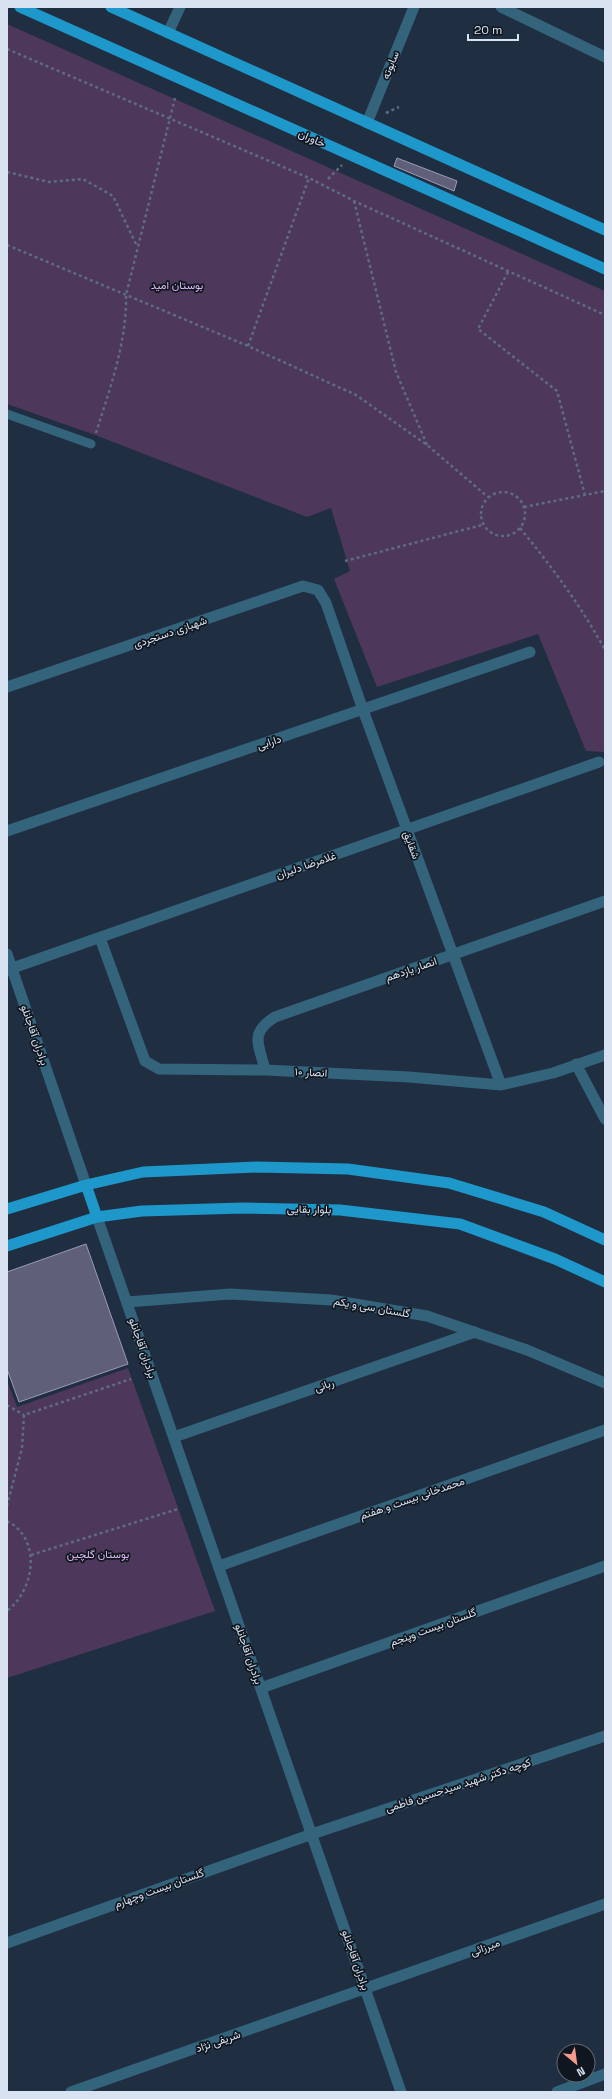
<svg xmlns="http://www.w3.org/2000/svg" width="612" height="2099" viewBox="0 0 612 2099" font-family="'Space Grotesk',Vazirmatn,sans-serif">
	<rect width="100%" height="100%" fill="#202e42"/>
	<path fill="#4d375a" d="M7,24L605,291V752L586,751L538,634L377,687L334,579L350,571L331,508L307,517L95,435L7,404Z
		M128,1368L215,1611L7,1678V1380L17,1407Z"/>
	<path fill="#5f5f79" stroke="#9b9bb8" d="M397,158L457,181L454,191L394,166Z
		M86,1244L128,1364L19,1402L7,1369V1272Z"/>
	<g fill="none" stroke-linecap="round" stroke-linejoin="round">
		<path stroke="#5f6c7e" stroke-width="2.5" stroke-dasharray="3 3" stroke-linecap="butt" d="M7,49L309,178L354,201L605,315
			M386,113L399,107
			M7,172L49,182L83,179L113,196L137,246
			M328,179L342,165
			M354,201L396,372L427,445
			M7,245L248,346L356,395L427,445L488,497
			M508,272L478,329L557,391L585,495
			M248,346L309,178
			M96,433C110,388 127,342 126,295L175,98
			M481 514a22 22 0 1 1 44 0a22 22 0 1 1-44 0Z
			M524,507L605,491
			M520,528C552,567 581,606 605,650
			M345,561L482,525
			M7,1405L24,1415
			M7,1506L22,1448L24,1415L131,1379
			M7,1521C42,1539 35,1589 7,1611
			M31,1555L178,1509"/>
		<path stroke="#33647c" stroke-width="9" d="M7,414L91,444"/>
		<path stroke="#33647c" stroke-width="11" d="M501,7L605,57
			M168,33L180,7
			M367,123L414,7
			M7,687L303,586L318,590L326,603L363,710L501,1085
			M7,831L530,652
			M100,938L145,1061L159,1069L265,1070L409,1077L501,1085L553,1073L605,1055
			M7,954L86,1185
			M7,970L599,762
			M576,1064L605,1119
			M265,1070C259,1044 249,1033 275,1017L605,901
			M97,1217L401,2092
			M127,1302L230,1294L331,1300L427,1316L527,1350L605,1383
			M174,1437L475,1332
			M219,1566L605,1430
			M261,1688L605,1566
			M7,1943L312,1834L605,1736
			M71,2092L605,1904
			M557,2092L605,2074"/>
		<path stroke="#1e98ca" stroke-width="11" d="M20,7L605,269
			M111,7L605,230
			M86,1185L97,1217
			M7,1209L86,1185L143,1172L257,1167L348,1169L449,1183L544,1212L605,1240
			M7,1246L97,1217L142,1211L243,1208L340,1210L460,1224L555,1259L605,1282"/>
	</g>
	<g text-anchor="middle" stroke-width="3.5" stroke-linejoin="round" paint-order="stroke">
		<g font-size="11" fill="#d9e2f0" stroke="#10161f">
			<text transform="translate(390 65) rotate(-68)" y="4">سابوته</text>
			<text transform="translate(312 138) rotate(24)" y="4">خاوران</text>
			<text transform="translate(170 632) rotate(-19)" y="4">شهبازی دستجردی</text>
			<text transform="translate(269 742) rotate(-19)" y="4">دارابی</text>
			<text transform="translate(412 845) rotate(70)" y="4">شقایق</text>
			<text transform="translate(306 865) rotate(-19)" y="4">غلامرضا دلیران</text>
			<text transform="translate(411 969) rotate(-19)" y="4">انصار یازدهم</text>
			<text transform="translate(35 1035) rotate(71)" y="4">برادران آقاجانلو</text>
			<text transform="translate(311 1072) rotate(3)" y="4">انصار ۱۰</text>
			<text transform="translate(309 1209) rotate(1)" y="4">بلوار بقایی</text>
			<text transform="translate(372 1307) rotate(10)" y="4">گلستان سی و یکم</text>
			<text transform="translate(143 1348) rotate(71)" y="4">برادران آقاجانلو</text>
			<text transform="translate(324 1385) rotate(-19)" y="4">ربانی</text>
			<text transform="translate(412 1498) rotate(-19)" y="4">محمدخانی بیست و هفتم</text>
			<text transform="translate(433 1627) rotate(-20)" y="4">گلستان بیست وپنجم</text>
			<text transform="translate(249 1654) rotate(71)" y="4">برادران آقاجانلو</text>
			<text transform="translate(458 1785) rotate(-18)" y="4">کوچه دکتر شهید سیدحسین فاطمی</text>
			<text transform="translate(159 1888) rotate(-20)" y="4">گلستان بیست وچهارم</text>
			<text transform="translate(485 1947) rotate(-20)" y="4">میرزائی</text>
			<text transform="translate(356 1960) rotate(71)" y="4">برادران آقاجانلو</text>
			<text transform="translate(218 2041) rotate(-19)" y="4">شریفی نژاد</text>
		</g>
		<g font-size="11" fill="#dfbaf7" stroke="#10161f">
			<text x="177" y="289">بوستان امید</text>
			<text x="98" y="1558">بوستان گلچین</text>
		</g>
	</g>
	<rect width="612" height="2099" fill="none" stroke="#d9e2f0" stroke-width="16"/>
	<g transform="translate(576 2063) rotate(151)"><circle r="19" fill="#10161f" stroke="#606873"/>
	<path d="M0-3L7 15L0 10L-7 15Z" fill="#f49d8c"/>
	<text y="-6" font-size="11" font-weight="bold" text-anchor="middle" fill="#d9e2f0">N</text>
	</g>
	<path d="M468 34v6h50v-6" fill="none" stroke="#d9e2f0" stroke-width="2"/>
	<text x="474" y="34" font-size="12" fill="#d9e2f0" stroke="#10161f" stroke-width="3" paint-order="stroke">20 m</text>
</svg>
